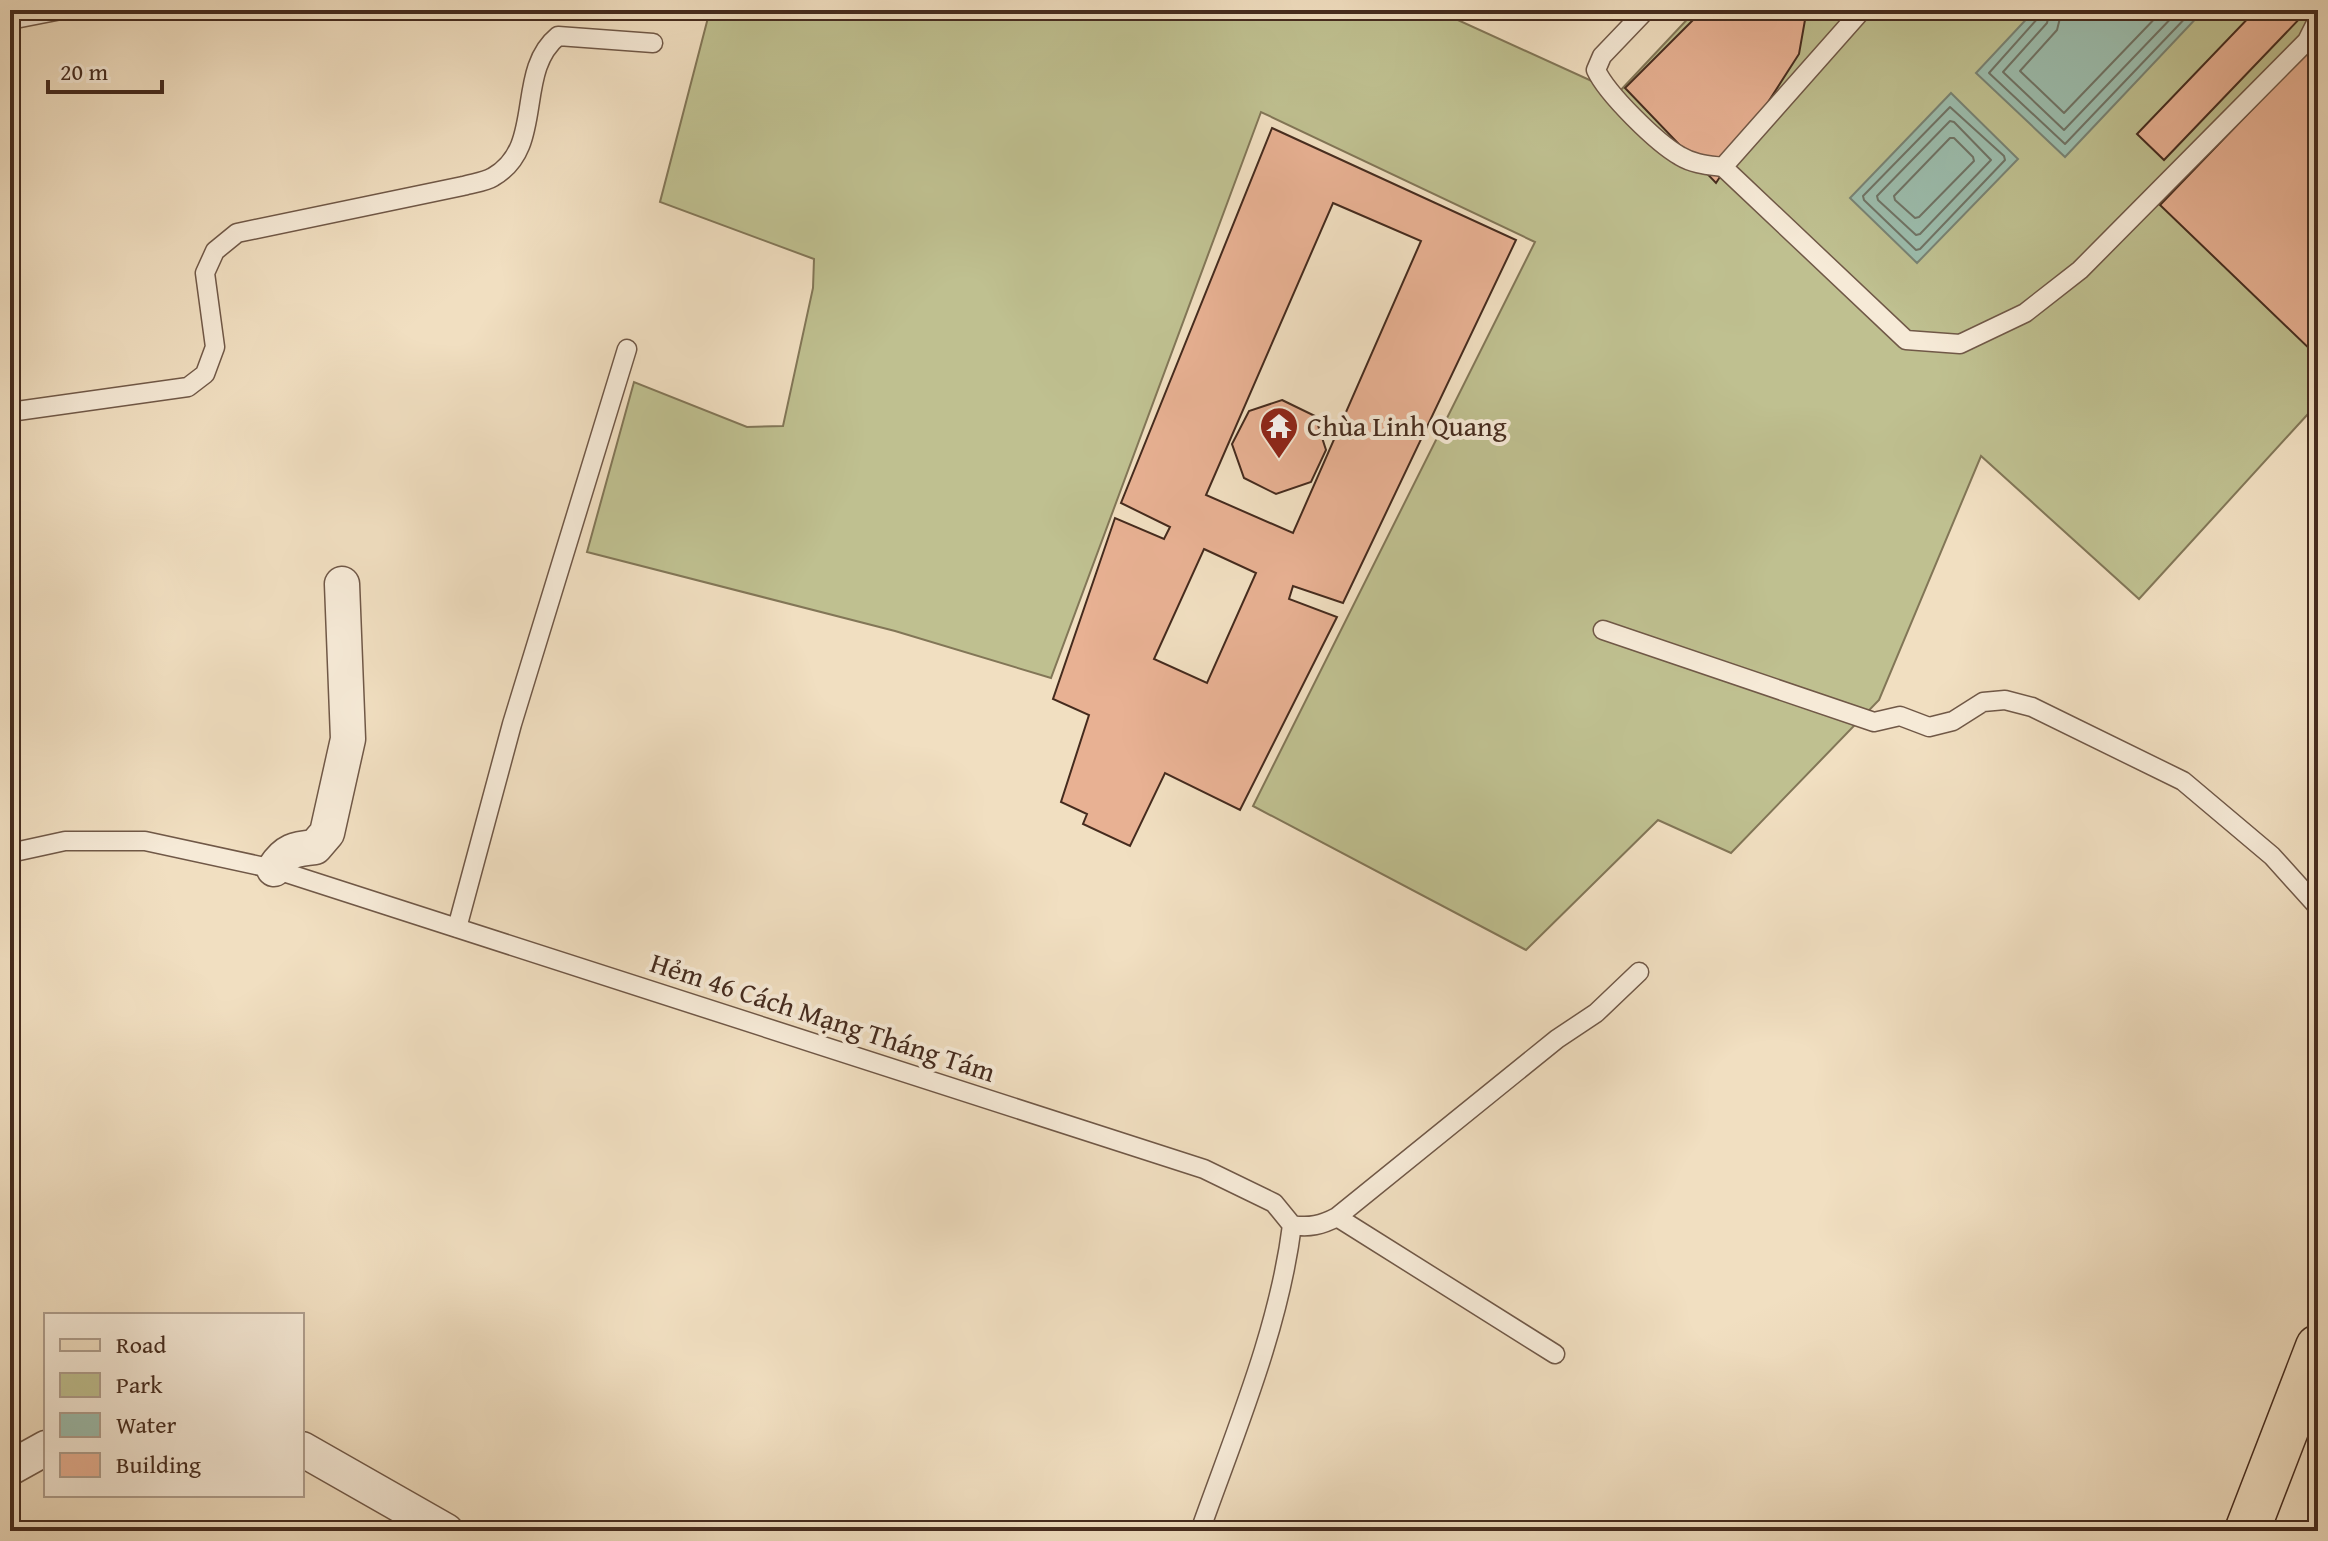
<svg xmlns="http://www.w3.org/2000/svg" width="2328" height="1541" viewBox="0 0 2328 1541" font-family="'Gentium Book Plus',serif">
	<rect width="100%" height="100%" fill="#f1dfc1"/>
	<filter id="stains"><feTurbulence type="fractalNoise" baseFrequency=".0025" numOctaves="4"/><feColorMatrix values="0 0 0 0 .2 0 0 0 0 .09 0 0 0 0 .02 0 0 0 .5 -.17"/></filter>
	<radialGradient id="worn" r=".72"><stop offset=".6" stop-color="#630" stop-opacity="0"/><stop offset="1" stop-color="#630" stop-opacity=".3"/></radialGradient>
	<path fill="#bfc090" stroke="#827657" stroke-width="2" d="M710,10H1436L1618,93L1696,10H2318V403L2139,599L1981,456L1879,700L1731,853L1658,820L1526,950L1253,806L1535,242L1261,112L1051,678L895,631L587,552L634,382L747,427L783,426L813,288L814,259L660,202Z"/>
	<path fill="#9cbdad" stroke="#798374" stroke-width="2" d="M2035,10H2204L2065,157L1976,73Z
		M1951,93L2018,159L1917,263L1850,198Z"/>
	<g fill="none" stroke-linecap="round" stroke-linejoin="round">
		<path stroke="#707466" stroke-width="2" d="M2040,10L2038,18L1989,73L2065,144L2193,10
			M2050,10L2047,23L2003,72L2064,130L2179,10
			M2062,10L2057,30L2020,71L2064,113L2163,10
			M1950,107L2004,156L2005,160L1920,249L1916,250L1864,200L1863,196Z
			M1950,121L1954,122L1991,160L1920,234L1916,235L1878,200L1877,196Z
			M1950,138H1954L1973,157L1974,161L1919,217L1915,218L1895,200L1894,196Z"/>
	</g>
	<path fill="#e8b193" stroke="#452b1e" stroke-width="2" fill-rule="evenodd" d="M1703,10H1803L1805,20L1799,54L1716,183L1625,88Z
		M2256,10L2306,12L2164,160L2137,134Z
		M2318,41V357L2160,205Z
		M1272,128L1516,240L1343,603L1293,586L1289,599L1337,617L1240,810L1165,773L1130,846L1083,824L1087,814L1061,802L1089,715L1053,699L1115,518L1164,539L1170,527L1121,503ZM1333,203L1421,241L1293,533L1206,495ZM1204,549L1256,573L1207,683L1154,659Z
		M1282,400L1315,416L1326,450L1311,482L1276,494L1244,478L1232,444L1249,411Z"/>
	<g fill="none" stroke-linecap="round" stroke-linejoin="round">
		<g stroke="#705847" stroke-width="21">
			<path id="service" d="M1646,10L1602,56L1596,70C1607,94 1657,143 1680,156C1693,164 1708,165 1723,167
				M1862,10L1723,167L1906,340L1960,344L2025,313L2080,270L2307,41L2318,19
				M10,20L61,10
				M10,412L188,387L205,374L215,347L205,273L215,251L237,233L463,186C473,183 485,182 493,177C546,147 514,72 558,36L653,43
				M1603,630L1874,722L1900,716L1929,727L1953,721L1983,702L2005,700L2032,707L2183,781L2272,856L2318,907
				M10,853L65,841H145L274,869L1204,1169L1274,1203L1292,1225C1279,1330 1235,1432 1200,1531
				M457,928L512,724L627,349
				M1337,1217L1555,1354
				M1292,1225C1309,1228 1322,1225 1337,1217L1557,1039L1596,1013L1639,972"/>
		</g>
		<g stroke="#705847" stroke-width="37">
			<path id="minor" d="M274,869C286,850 295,849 315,847L327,833L348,739L342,584
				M302,1449L446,1531
				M10,1468L46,1448"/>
		</g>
		<g stroke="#452b1e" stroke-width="47">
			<path id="primary" d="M2247,1531L2318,1347"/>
		</g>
		<use href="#service" stroke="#f6ead7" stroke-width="18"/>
		<use href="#minor" stroke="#f6ead7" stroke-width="34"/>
		<use href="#primary" stroke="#f1dfc1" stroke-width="44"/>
	</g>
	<defs>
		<g id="temple-pin" transform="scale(2)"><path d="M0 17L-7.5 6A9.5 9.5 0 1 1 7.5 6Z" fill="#8f2418" stroke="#f6ead7"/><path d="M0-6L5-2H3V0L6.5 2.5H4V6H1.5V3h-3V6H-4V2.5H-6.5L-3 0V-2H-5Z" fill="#fff"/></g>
	</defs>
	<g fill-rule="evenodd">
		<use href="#temple-pin" x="1279" y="426"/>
	</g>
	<g text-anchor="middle" stroke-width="8" stroke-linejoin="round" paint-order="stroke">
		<g font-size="28" fill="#452b1e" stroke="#f6ead7" text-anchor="start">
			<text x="1307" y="436">Chùa Linh Quang</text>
		</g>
		<g font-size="28" fill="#452b1e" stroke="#f6ead7">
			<text transform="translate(823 1017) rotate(18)" y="10">Hẻm 46 Cách Mạng Tháng Tám</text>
		</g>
	</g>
	<rect width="2328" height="1541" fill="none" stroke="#f1dfc1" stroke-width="40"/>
	<rect x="12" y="12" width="2304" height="1517" fill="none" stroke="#452b1e" stroke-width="4"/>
	<rect x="20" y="20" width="2288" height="1501" fill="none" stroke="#452b1e" stroke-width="2"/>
	<rect x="44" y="1313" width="260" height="184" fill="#f6ead7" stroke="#af9e8d" stroke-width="2"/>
	<rect x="60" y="1339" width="40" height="12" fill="#f1dfc1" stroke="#af9e8d" stroke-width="2"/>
	<text x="116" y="1353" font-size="24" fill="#452b1e">Road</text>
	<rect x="60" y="1373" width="40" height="24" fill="#bfc090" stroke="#af9e8d" stroke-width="2"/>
	<text x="116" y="1393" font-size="24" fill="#452b1e">Park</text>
	<rect x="60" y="1413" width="40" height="24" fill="#9cbdad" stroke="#af9e8d" stroke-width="2"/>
	<text x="116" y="1433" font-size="24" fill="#452b1e">Water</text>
	<rect x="60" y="1453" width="40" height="24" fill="#e8b193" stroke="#af9e8d" stroke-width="2"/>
	<text x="116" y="1473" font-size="24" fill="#452b1e">Building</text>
	<path d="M48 80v12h114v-12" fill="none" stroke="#452b1e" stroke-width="4"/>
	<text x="60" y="80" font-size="24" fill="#452b1e" stroke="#f6ead7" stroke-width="6" paint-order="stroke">20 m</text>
	<rect width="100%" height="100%" filter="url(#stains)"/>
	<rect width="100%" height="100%" fill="url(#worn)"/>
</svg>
